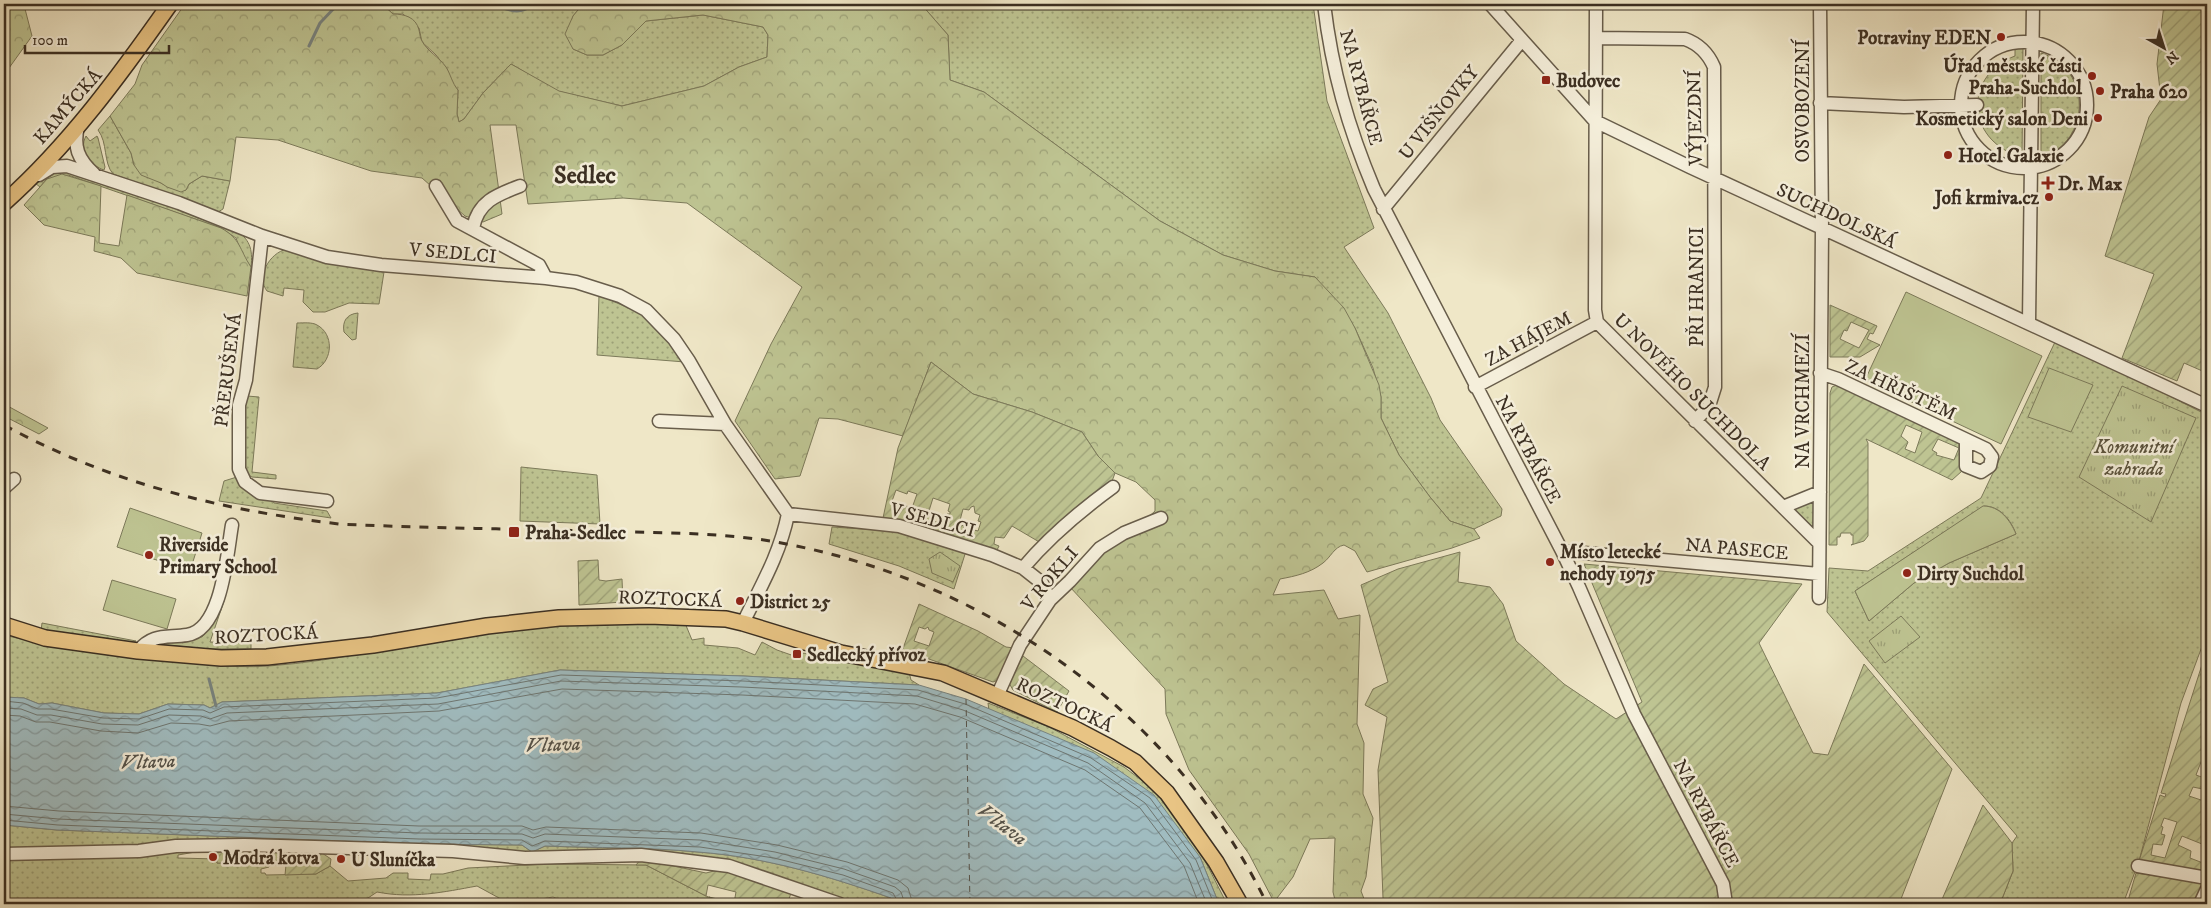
<svg xmlns="http://www.w3.org/2000/svg" width="2211" height="908" viewBox="0 0 2211 908" font-family="'IM FELL DW Pica',serif">
	<defs>
		<pattern id="grass-dots" width="8" height="8" patternUnits="userSpaceOnUse" patternTransform="scale(1.25)"><rect width="8" height="8" fill="#bec492"/><path d="M2 2h.1M6 6h.1" fill="none" stroke="#9ca077" stroke-width="1.8" stroke-linecap="round"/></pattern>
		<pattern id="forest-crowns" width="20" height="18" patternUnits="userSpaceOnUse" patternTransform="scale(1.25)"><rect width="20" height="18" fill="#bec492"/><path d="M2 6a3 3 0 1 1 6 0M12 15a3 3 0 1 1 6 0" fill="none" stroke="#9ca077"/></pattern>
		<pattern id="park-tufts" width="24" height="20" patternUnits="userSpaceOnUse" patternTransform="scale(1.25)"><rect width="24" height="20" fill="#bec492"/><path d="M3 7l-1-3M5 7V3M7 7l1-3M15 17l-1-3M17 17v-4M19 17l1-3" fill="none" stroke="#9ca077"/></pattern>
		<pattern id="garden-furrows" width="10" height="10" patternUnits="userSpaceOnUse" patternTransform="scale(1.25)"><rect width="10" height="10" fill="#bec492"/><path d="M-1 1l2-2M0 10L10 0M9 11l2-2" fill="none" stroke="#9ca077"/></pattern>
		<pattern id="water-waves" width="16" height="10" patternUnits="userSpaceOnUse" patternTransform="scale(1.25)"><rect width="16" height="10" fill="#a0bcc0"/><path d="M0 5q4-4 8 0t8 0" fill="none" stroke="#84999c"/></pattern>
	</defs>
	<rect width="100%" height="100%" fill="#efe7c7"/>
	<filter id="stains"><feTurbulence type="fractalNoise" baseFrequency=".004" numOctaves="4"/><feColorMatrix values="0 0 0 0 .2 0 0 0 0 .09 0 0 0 0 .02 0 0 0 .5 -.17"/></filter>
	<radialGradient id="worn" r=".72"><stop offset=".6" stop-color="#630" stop-opacity="0"/><stop offset="1" stop-color="#630" stop-opacity=".3"/></radialGradient>
	<path fill="url(#grass-dots)" stroke="#7c7a5a" fill-rule="evenodd" d="M382,4H583L573,16V49L587,55H603L622,45L646,21L703,15L763,27L768,35L767,57L739,67L704,86L622,106L557,91L511,64L483,93L464,119L459,122L457,114L458,90L452,83L446,68L436,55L422,42L419,28L403,14H393Z
		M921,4H1313L1327,101L1374,228L1344,247L1388,313L1431,398L1440,420L1502,509L1501,516L1474,529L1450,521L1430,497L1399,455L1381,418V397L1373,368L1355,328L1315,277L1275,271L1223,255L1160,221L984,92L950,80L948,35Z
		M2023,47L2022,162L2010,161L2013,154C1965,134 1966,74 2015,56V49Z
		M2041,53C2092,69 2092,141 2041,158Z
		M110,116L131,153L134,165C146,173 172,194 186,190L189,184L202,176L230,181L223,209L218,212L113,174C103,162 108,143 98,130Z
		M86,136L90,141L97,136L98,138L105,167L104,170C91,166 78,150 86,136Z
		M64,170L233,229C250,238 253,249 251,267L242,254L236,238L221,228L68,175L47,179L40,187L35,183L43,176Z
		M287,249L342,265L384,272L379,304L349,303L325,312H313L303,302L304,290L284,288L283,296L267,291C256,277 269,253 287,249Z
		M599,295L642,314L644,312L685,362L597,355Z
		M358,313L356,339L352,340L344,332C342,321 347,314 358,313Z
		M297,323C304,323 312,322 317,325C334,334 333,360 317,369L293,367Z
		M2055,342L2118,370L2207,415V633L2181,703L2139,861L2123,904H2000L2013,871L2012,843L2017,836L1827,612L1829,568L1868,571L1981,498ZM1984,506C2000,506 2011,520 2016,534L1949,563L1914,583L1869,621L1855,591Z
		M247,396L259,397L252,472L276,475V479L252,477L243,472L241,435Z
		M521,467L597,475L600,524L520,521Z
		M237,477L272,499L274,503L327,511L331,518L219,501L224,481Z
		M1814,500V528L1795,510L1797,507Z
		M832,527L893,531L966,551L954,589L899,566L829,544Z
		M235,528H238L224,601L210,642L251,643V649H209L157,644L162,640L202,637C220,623 230,552 235,528Z
		M617,622L685,623L692,640L704,638V645L738,648L755,655L762,642L777,650L797,657L798,653L820,654L909,672L911,680L919,685L743,676L560,670L437,693L222,702L210,708L204,705L168,704L139,714L104,713L52,703L39,704L24,698L4,697V635C51,647 100,652 149,657C188,662 229,669 269,666C339,661 408,643 478,634C524,627 571,624 617,622Z
		M42,623L136,641L128,644L41,631Z
		M988,703L1049,727L1124,767L1157,792L1198,847L1227,904H1219L1200,857L989,711Z
		M4,825L57,830L418,844L522,845L532,852L545,846C596,848 647,847 698,852C765,857 829,876 891,898L895,904H846L732,864L529,855L137,848L4,849Z
		M170,851H201L178,855V858L217,859V863L269,865V867L261,869V873H265L266,875L316,874L330,866L348,881L386,878L393,873H408V879L430,880L431,874H443L468,868L547,864L646,865L706,896L727,904H572L553,897L510,904L477,886C444,892 412,899 377,892L365,900L332,904H230L219,900L213,904H114L96,899L72,904H43L23,901L4,902V854Z"/>
	<path fill="url(#forest-crowns)" stroke="#7c7a5a" d="M4,4H64L24,5L32,36L4,75Z
		M185,4H312L317,7L328,4H382L393,14C404,14 416,17 419,30C420,34 420,38 422,41C427,51 439,57 446,67C451,75 452,83 458,90L457,114L459,122L464,119L483,93L511,64L559,91L622,106L704,86L739,67L767,57L768,35L763,27L703,15L646,21L622,45L603,55H587L573,49L565,34L573,16L583,4H921L948,35L950,80L984,92L1160,221L1223,255L1275,271L1315,277L1344,308L1355,328L1379,385L1381,397V418L1399,455L1430,497L1450,521L1474,529L1480,538L1452,548L1367,572L1355,551L1344,545C1334,547 1331,557 1323,563C1310,573 1296,576 1280,579L1273,595L1324,590L1338,619L1360,615L1357,724L1364,743L1363,794L1373,818L1366,877L1361,891L1366,904H1336L1333,892L1335,838L1310,839L1293,877L1274,902L1249,854L1189,770L1166,714L1165,689L1069,586L1108,544L1130,534L1155,511V500L1136,482L1115,473L1098,456L1082,432L1032,412L973,394L931,362L903,436L838,419L819,418L800,476L775,479L735,421L771,344L802,287L687,203L623,198L528,204L516,125H490L502,214L483,222L465,216L422,178L371,171L278,140L236,137L230,181L202,176L189,184L186,190L181,192L167,187L161,183L141,175L134,165L131,153L110,116L135,84L142,65Z
		M62,174L101,186L99,243L119,246L127,195L221,228C241,239 239,249 251,267L247,296L137,273L121,258L94,251L95,237L44,225L24,205L47,179Z
		M4,404L48,428L39,434L4,416Z"/>
	<path fill="url(#park-tufts)" stroke="#7c7a5a" d="M2122,386L2196,418L2151,522L2079,477Z
		M940,552L960,566L953,582L932,573L929,559Z
		M1901,616L1920,637L1885,663L1869,641Z"/>
	<path fill="url(#garden-furrows)" stroke="#7c7a5a" fill-rule="evenodd" d="M2164,4H2207V373L2184,363L2177,381L2122,358L2154,274L2105,256L2149,117L2161,99L2157,64Z
		M1830,305L1877,326L1873,334L1870,333L1867,339L1880,345L1860,357H1830ZM1851,322L1869,330L1859,348L1840,339L1844,330L1847,331Z
		M931,362L973,394L1032,412L1082,432L1098,456L1115,473L1111,484L1041,543L1012,526L1004,538L995,537L994,544L999,546L997,550L899,520L883,518L898,448ZM896,490L907,494L908,491L917,494L912,508L892,501ZM933,498L950,504L948,511L950,512V514H947L945,520L941,519L939,523L931,520L932,516L928,514ZM974,506L975,513L980,515L978,521L981,522L978,531L970,529L969,532L963,531L964,526L959,524L963,509L969,510L971,507Z
		M1837,385L1959,443L1960,466L1962,471L1952,480L1866,439L1868,443V536L1864,541L1851,545L1853,544V535H1851V533H1841L1840,537H1837V545H1829L1830,393L1832,387ZM1906,425L1922,432L1915,453L1905,449L1908,442L1901,436ZM1938,439L1959,448L1954,460L1936,455L1937,453L1932,450Z
		M1460,552L1458,582L1490,587L1503,604L1516,641L1564,684L1616,719L1642,702L1584,564L1802,584L1759,643L1813,753L1828,755L1864,664L1952,769L1899,904H1648L1645,902L1642,904H1385L1383,898L1378,770L1387,717L1365,705L1373,689L1388,682L1361,585L1398,569Z
		M598,560L599,580L606,581L622,579L623,602L579,605L578,561Z
		M919,604L978,631L1006,647L1014,648L998,680L993,682L915,654L913,657L901,654ZM919,627L925,629L928,627L929,630L934,632L929,646L914,641Z
		M2207,649V745L2204,744L2201,751L2207,753V764L2201,762L2196,775L2207,779V790L2193,787L2189,796L2207,802V846L2182,836L2178,845L2191,851L2190,858L2203,863L2207,852V872L2139,861L2160,795L2165,797L2166,794L2161,793ZM2164,818L2177,822L2165,858L2151,855L2153,844L2162,845L2165,835L2161,834L2163,827L2161,826Z
		M1023,656L1069,691L1057,712L1013,690L1009,683Z
		M1983,805L2012,843L2013,871L2000,904H1940Z
		M218,847L319,851L331,859L330,866L316,874L285,875L286,865L217,863Z
		M641,859L706,873L722,869L791,893L789,899L812,904H727L709,897L734,903L736,892L708,885L706,896L646,865H636Z
		M2136,873L2203,883L2193,904H2127Z"/>
	<path fill="#bec492" stroke="#7c7a5a" d="M1906,292L2042,356L2001,444L1865,380Z
		M2049,368L2093,385L2071,432L2028,417Z
		M1983,506C2000,506 2010,520 2016,534L1949,563L1914,583L1869,621L1855,591Z
		M130,508L202,533L190,571L117,547Z
		M112,580L176,599L167,629L103,610Z"/>
	<path fill="url(#water-waves)" stroke="#788481" d="M560,670L743,676L919,685L966,699L1094,753L1154,795L1200,857L1219,904H895L891,898C828,876 765,857 698,852C647,847 596,848 545,846L532,852L522,845L418,844L57,830L4,825V697L24,698L39,704L52,703L104,713L139,714L168,704L204,705L210,708L222,702L437,693Z"/>
	<g fill="none" stroke-linecap="round" stroke-linejoin="round">
		<path stroke="#6e7671" stroke-width="1" d="M4,701L23,703L38,709H51L103,718L139,719L169,709L203,710L210,713L224,707L437,698L561,675L743,681L918,690L965,704L1091,758L1150,798L1196,860L1214,904
			M4,708L21,709L37,715H51L102,724L138,725L169,715L201,716L210,719L227,713L438,704L561,681L742,687L917,696L963,710L1088,763L1145,803L1190,863L1207,904
			M4,715L20,716L36,722H50L101,731L138,733L171,723L199,724L210,726L229,721L439,711L562,689L742,695L915,704L960,717L1085,770L1140,808L1184,866L1199,904
			M4,806L59,811L419,826H522L533,830L546,827L701,833L777,845L847,862L898,880L908,888L913,904
			M4,814L58,819L419,833L522,834L533,838L545,834L700,840L775,852L844,869L895,887L901,892L905,904
			M4,820L58,825L419,839L522,840L532,846L545,841L700,847L774,858L843,875L893,893L899,904"/>
		<path stroke="#788481" stroke-width="3" d="M492,4C511,10 517,16 535,4
			M309,46L320,23L338,4
			M209,679L216,706"/>
		<path stroke="#54524a" stroke-width="1" stroke-dasharray="6 5" stroke-linecap="butt" d="M966,699L970,904"/>
		<g stroke="#685d4b" stroke-width="15">
			<path id="minor" d="M1324,4C1332,71 1348,127 1374,189L1562,551L1579,587L1634,714L1723,884L1726,904
				M1490,4L1595,121L1690,167L2207,406
				M1596,4L1595,310L1597,322L1819,543
				M1597,38L1685,39C1699,44 1708,53 1714,67L1715,387L1709,406L1695,421
				M1961 105a63 63 0 1 1 126 0a63 63 0 1 1-126 0Z
				M1820,103L1904,107L1977,105
				M78,126C73,147 78,159 94,174
				M39,175L52,167L67,166L179,203L262,236L327,257L381,265L546,278L576,282L620,296L646,310L674,339L689,361L725,424L788,514L899,526L992,555L1023,568L1042,583L1050,600
				M436,186L457,221L539,265L546,278
				M1383,209L1522,40
				M473,228C478,202 496,195 520,186
				M262,236L246,380L239,405V469L245,482L260,493L327,501
				M2029,322L2033,4
				M1820,373L1838,379L1986,449L1992,457L1990,466L1981,472L1966,466V440
				M1475,387L1597,322
				M659,421L725,424
				M4,488L14,479
				M1783,507L1820,492
				M1562,551L1819,574
				M1023,568C1050,536 1080,511 1113,487
				M1819,598L1822,229L1820,4
				M743,623C761,586 780,554 788,514
				M138,651C153,633 166,638 187,635C222,630 227,554 232,525
				M998,694L1020,645L1050,600L1070,581L1100,548L1124,533L1161,518
				M4,854L139,851L176,846L244,845L453,851L525,858L641,855L729,866L840,904
				M2138,866L2207,878
				M2200,904L2207,889"/>
		</g>
		<g stroke="#3b2f22" stroke-width="18">
			<path id="major" d="M4,203C69,145 120,75 170,4
				M4,625L45,638L138,651L221,658L267,657L373,645L487,626L559,618L649,616L726,619L743,623L841,653L943,673L1073,728L1111,748L1135,762L1167,793L1216,862L1240,904"/>
		</g>
		<use href="#minor" stroke="#f5efdb" stroke-width="12"/>
		<use href="#major" stroke="#e8c484" stroke-width="15"/>
		<path stroke="#3b2f22" stroke-width="3" stroke-dasharray="9 9" stroke-linecap="butt" d="M4,425C110,483 220,510 339,524C425,528 511,529 597,531C652,533 709,532 764,540C978,574 1172,708 1267,904"/>
	</g>
	<g fill="#8f2418" stroke="#f5efdb" stroke-width="2">
		<circle cx="2001" cy="37" r="5"/>
		<circle cx="2092" cy="76" r="5"/>
		<rect x="1541" y="75" width="10" height="10" rx="2.5"/>
		<circle cx="2100" cy="91" r="5"/>
		<circle cx="2098" cy="118" r="5"/>
		<circle cx="1948" cy="155" r="5"/>
		<path d="M2045.5 175.5h5v5h5v5h-5v5h-5v-5h-5v-5h5z"/>
		<circle cx="2049" cy="197" r="5"/>
		<rect x="508" y="526" width="12" height="12" rx="2.5"/>
		<circle cx="149" cy="555" r="5"/>
		<circle cx="1550" cy="562" r="5"/>
		<circle cx="1907" cy="573" r="5"/>
		<circle cx="740" cy="601" r="5"/>
		<rect x="792" y="649" width="10" height="10" rx="2.5"/>
		<circle cx="213" cy="857" r="5"/>
		<circle cx="341" cy="859" r="5"/>
	</g>
	<g text-anchor="middle" stroke-width="5" stroke-linejoin="round" paint-order="stroke">
		<g font-size="19" font-weight="bold" fill="#3b2f22" stroke="#f5efdb" text-anchor="start">
			<text x="1991" y="44" text-anchor="end">Potraviny EDEN</text>
			<text x="2082" y="72" text-anchor="end">Úřad městské části<tspan x="2082" dy="22">Praha-Suchdol</tspan></text>
			<text x="1556" y="87">Budovec</text>
			<text x="2110" y="98">Praha 620</text>
			<text x="2088" y="125" text-anchor="end">Kosmetický salon Deni</text>
			<text x="1958" y="162">Hotel Galaxie</text>
			<text x="2058" y="190">Dr. Max</text>
			<text x="2039" y="204" text-anchor="end">Jofi krmiva.cz</text>
			<text x="525" y="539">Praha-Sedlec</text>
			<text x="159" y="551">Riverside<tspan x="159" dy="22">Primary School</tspan></text>
			<text x="1560" y="558">Místo letecké<tspan x="1560" dy="22">nehody 1975</tspan></text>
			<text x="1917" y="580">Dirty Suchdol</text>
			<text x="750" y="608">District 25</text>
			<text x="807" y="661">Sedlecký přívoz</text>
			<text x="223" y="864">Modrá kotva</text>
			<text x="351" y="866">U Sluníčka</text>
		</g>
		<g font-size="19" fill="#3b2f22" stroke="#f5efdb">
			<text transform="translate(1362 87) rotate(75)" y="7">NA RYBÁŘCE</text>
			<text transform="translate(1802 101) rotate(-90)" y="7">OSVOBOZENÍ</text>
			<text transform="translate(67 106) rotate(-49)" y="7">KAMÝCKÁ</text>
			<text transform="translate(1438 112) rotate(-51)" y="7">U VIŠŇOVKY</text>
			<text transform="translate(1694 118) rotate(-91)" y="7">VÝJEZDNÍ</text>
			<text transform="translate(1837 215) rotate(25)" y="7">SUCHDOLSKÁ</text>
			<text transform="translate(453 252) rotate(5)" y="7">V SEDLCI</text>
			<text transform="translate(1696 287) rotate(-90)" y="7">PŘI HRANICI</text>
			<text transform="translate(1528 338) rotate(-28)" y="7">ZA HÁJEM</text>
			<text transform="translate(227 370) rotate(-83)" y="7">PŘERUŠENÁ</text>
			<text transform="translate(1901 389) rotate(25)" y="7">ZA HŘIŠTĚM</text>
			<text transform="translate(1693 391) rotate(45)" y="7">U NOVÉHO SUCHDOLA</text>
			<text transform="translate(1802 401) rotate(-90)" y="7">NA VRCHMEZÍ</text>
			<text transform="translate(1529 449) rotate(62)" y="7">NA RYBÁŘCE</text>
			<text transform="translate(933 519) rotate(15)" y="7">V SEDLCI</text>
			<text transform="translate(1737 548) rotate(5)" y="7">NA PASECE</text>
			<text transform="translate(1049 578) rotate(-50)" y="7">V ROKLI</text>
			<text transform="translate(670 598) rotate(2)" y="7">ROZTOCKÁ</text>
			<text transform="translate(266 634) rotate(-3)" y="7">ROZTOCKÁ</text>
			<text transform="translate(1065 704) rotate(25)" y="7">ROZTOCKÁ</text>
			<text transform="translate(1707 813) rotate(62)" y="7">NA RYBÁŘCE</text>
		</g>
		<g font-size="19" font-style="italic" fill="#5c543e" stroke="#f5efdb">
			<text x="2134" y="453">Komunitní<tspan x="2134" dy="22">zahrada</tspan></text>
		</g>
		<g font-size="20" font-style="italic" fill="#54524a" stroke="#f5efdb">
			<text transform="translate(553 744) rotate(-2)" y="7">Vltava</text>
			<text transform="translate(148 761) rotate(-2)" y="7">Vltava</text>
			<text transform="translate(1003 824) rotate(37)" y="7">Vltava</text>
		</g>
		<g font-size="24" font-weight="bold" fill="#3b2f22" stroke="#f5efdb">
			<text x="585" y="183">Sedlec</text>
		</g>
	</g>
	<rect width="2211" height="908" fill="none" stroke="#efe7c7" stroke-width="20"/>
	<rect x="5" y="5" width="2201" height="898" fill="none" stroke="#3b2f22" stroke-width="2.5"/>
	<rect x="10" y="10" width="2191" height="888" fill="none" stroke="#3b2f22"/>
	<g transform="translate(2164 48) rotate(141)" stroke="#f5efdb" stroke-width="4" paint-order="stroke">
	<path d="M0-4L9 19L0 12L-9 19Z" fill="#3b2f22"/>
	<text y="-8" font-size="14" font-weight="bold" text-anchor="middle" fill="#3b2f22">N</text>
	</g>
	<path d="M25 45v8h144v-8" fill="none" stroke="#3b2f22" stroke-width="2.5"/>
	<text x="32" y="45" font-size="15" fill="#3b2f22" stroke="#f5efdb" stroke-width="4" paint-order="stroke">100 m</text>
	<rect width="100%" height="100%" filter="url(#stains)"/>
	<rect width="100%" height="100%" fill="url(#worn)"/>
</svg>
